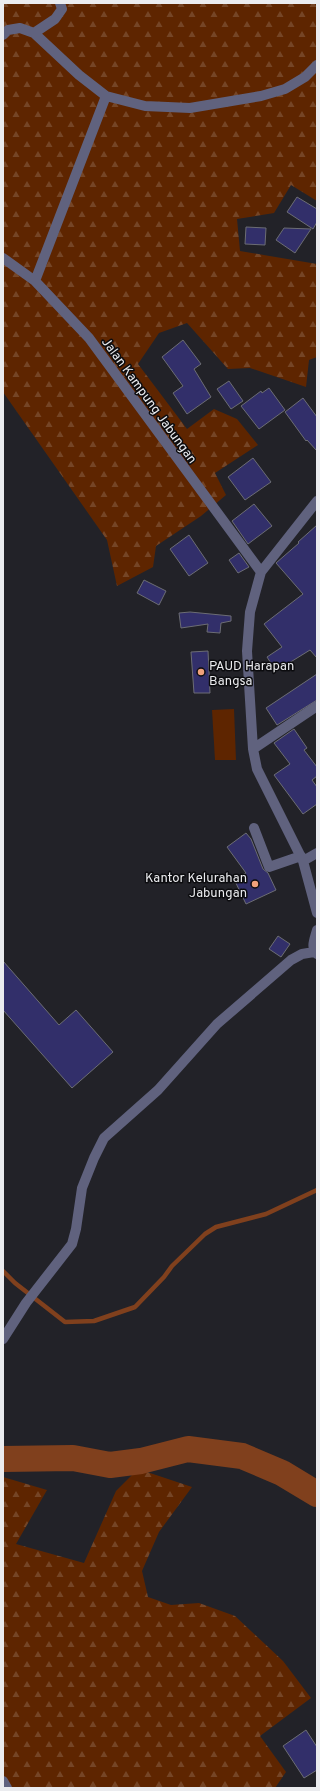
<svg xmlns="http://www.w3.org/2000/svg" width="320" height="1791" viewBox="0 0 320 1791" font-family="Overpass,sans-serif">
	<defs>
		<pattern id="forest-firs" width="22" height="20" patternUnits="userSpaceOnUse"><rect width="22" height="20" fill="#5e2500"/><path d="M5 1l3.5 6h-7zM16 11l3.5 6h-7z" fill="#754526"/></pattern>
	</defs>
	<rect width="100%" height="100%" fill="#222228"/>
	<path fill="url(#forest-firs)" d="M3,3H317V201L291,185L274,213L237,219L240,251L317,264V357L309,360L306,387L250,368L228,369L187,323L159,333L138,364L187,429L214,409L237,419L258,445L215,473L226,495L201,516L156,546L153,567L117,586L107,540L3,392Z
		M138,1469L192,1487L159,1532L142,1571L148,1597L171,1605L199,1603L235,1616L283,1661L311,1698L260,1736L286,1772L275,1788H3V1477L47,1490L16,1544L84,1563L116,1491Z"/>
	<path fill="#5e2500" d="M234,709L236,760H215L212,710Z"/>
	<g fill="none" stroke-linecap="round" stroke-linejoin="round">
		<path stroke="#80401d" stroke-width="4.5" d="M3,1271L15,1283L65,1322L94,1321L135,1307L164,1277L172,1266L205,1234L216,1227L266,1214L317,1190"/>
		<path stroke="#80401d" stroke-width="26" d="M3,1459L73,1458L110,1465L141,1461L188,1449L242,1456L282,1473L317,1494"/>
	</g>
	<path fill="#322f6a" stroke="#6c6d74" d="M297,197L317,209V222L313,229L287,212Z
		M246,227L266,228L265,245L245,244Z
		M284,228L311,229L295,253L276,240Z
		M183,340L201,364L194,369L211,397L187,414L173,393L183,386L162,357Z
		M229,381L243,401L231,409L217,389Z
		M269,388L285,410L259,429L241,406L261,391L262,393Z
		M303,398L317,417V451L307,440L306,441L285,412Z
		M253,458L271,482L245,500L228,477Z
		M254,504L272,526L248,544L232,521Z
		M317,525V658L310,650L276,671L267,657L282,647L264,624L303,594L276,563L299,543L298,542Z
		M189,535L208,563L189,576L170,549Z
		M239,553L249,567L238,573L229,560Z
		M144,580L166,591L159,605L137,593Z
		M190,612L231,616V621L221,623L220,633L207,632L208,624L181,628L179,613Z
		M208,651L210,693H194L191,652Z
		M317,674V700L277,725L266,708Z
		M294,729L307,748L304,750L317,767V776L312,780L317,787V804L303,814L274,775L290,764L274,743Z
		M246,833L251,839L263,869L268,873L276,890L246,904L234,879L246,873L227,847Z
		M278,936L290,944L281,957L269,949Z
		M3,961L59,1025L76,1010L113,1052L72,1088L3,1010Z
		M306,1730L317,1747V1770L304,1778L283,1746Z"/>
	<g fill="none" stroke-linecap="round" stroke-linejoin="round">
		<path stroke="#60627e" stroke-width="10" d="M34,33L55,19L62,9L60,3
			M3,35L8,30L20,28L34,33L79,75L106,96L145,106L190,108L261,96L285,89L305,77L317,65
			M3,258L35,281L89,338L261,572
			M35,281L106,96
			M317,501L261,572L250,612L247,651L253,749L257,769L303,861L317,913
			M253,749L317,706
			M254,828L269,867L301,856
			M303,861L317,853
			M317,930C315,938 310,948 317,954
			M3,1339L26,1303L72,1244L76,1229L82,1188L94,1158L104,1138L158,1090L217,1024L291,960L302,954L314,952
			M3,1781L7,1788"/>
	</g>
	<g fill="#f1a27b" stroke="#0c0c0f" stroke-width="1.5">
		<circle cx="201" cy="672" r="4"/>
		<circle cx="255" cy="884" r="4"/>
	</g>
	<g text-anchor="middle" stroke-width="3" stroke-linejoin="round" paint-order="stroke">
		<g font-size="13" fill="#ebecef" stroke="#0c0c0f">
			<text transform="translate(150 400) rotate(54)" y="5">Jalan Kampung Jabungan</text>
		</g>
		<g font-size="13" fill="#ebecef" stroke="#0c0c0f" text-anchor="start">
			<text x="209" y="670">PAUD Harapan<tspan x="209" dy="15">Bangsa</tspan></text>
			<text x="247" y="882" text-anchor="end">Kantor Kelurahan<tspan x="247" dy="15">Jabungan</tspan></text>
		</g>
	</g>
	<rect width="320" height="1791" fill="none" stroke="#ebecef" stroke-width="8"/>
</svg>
